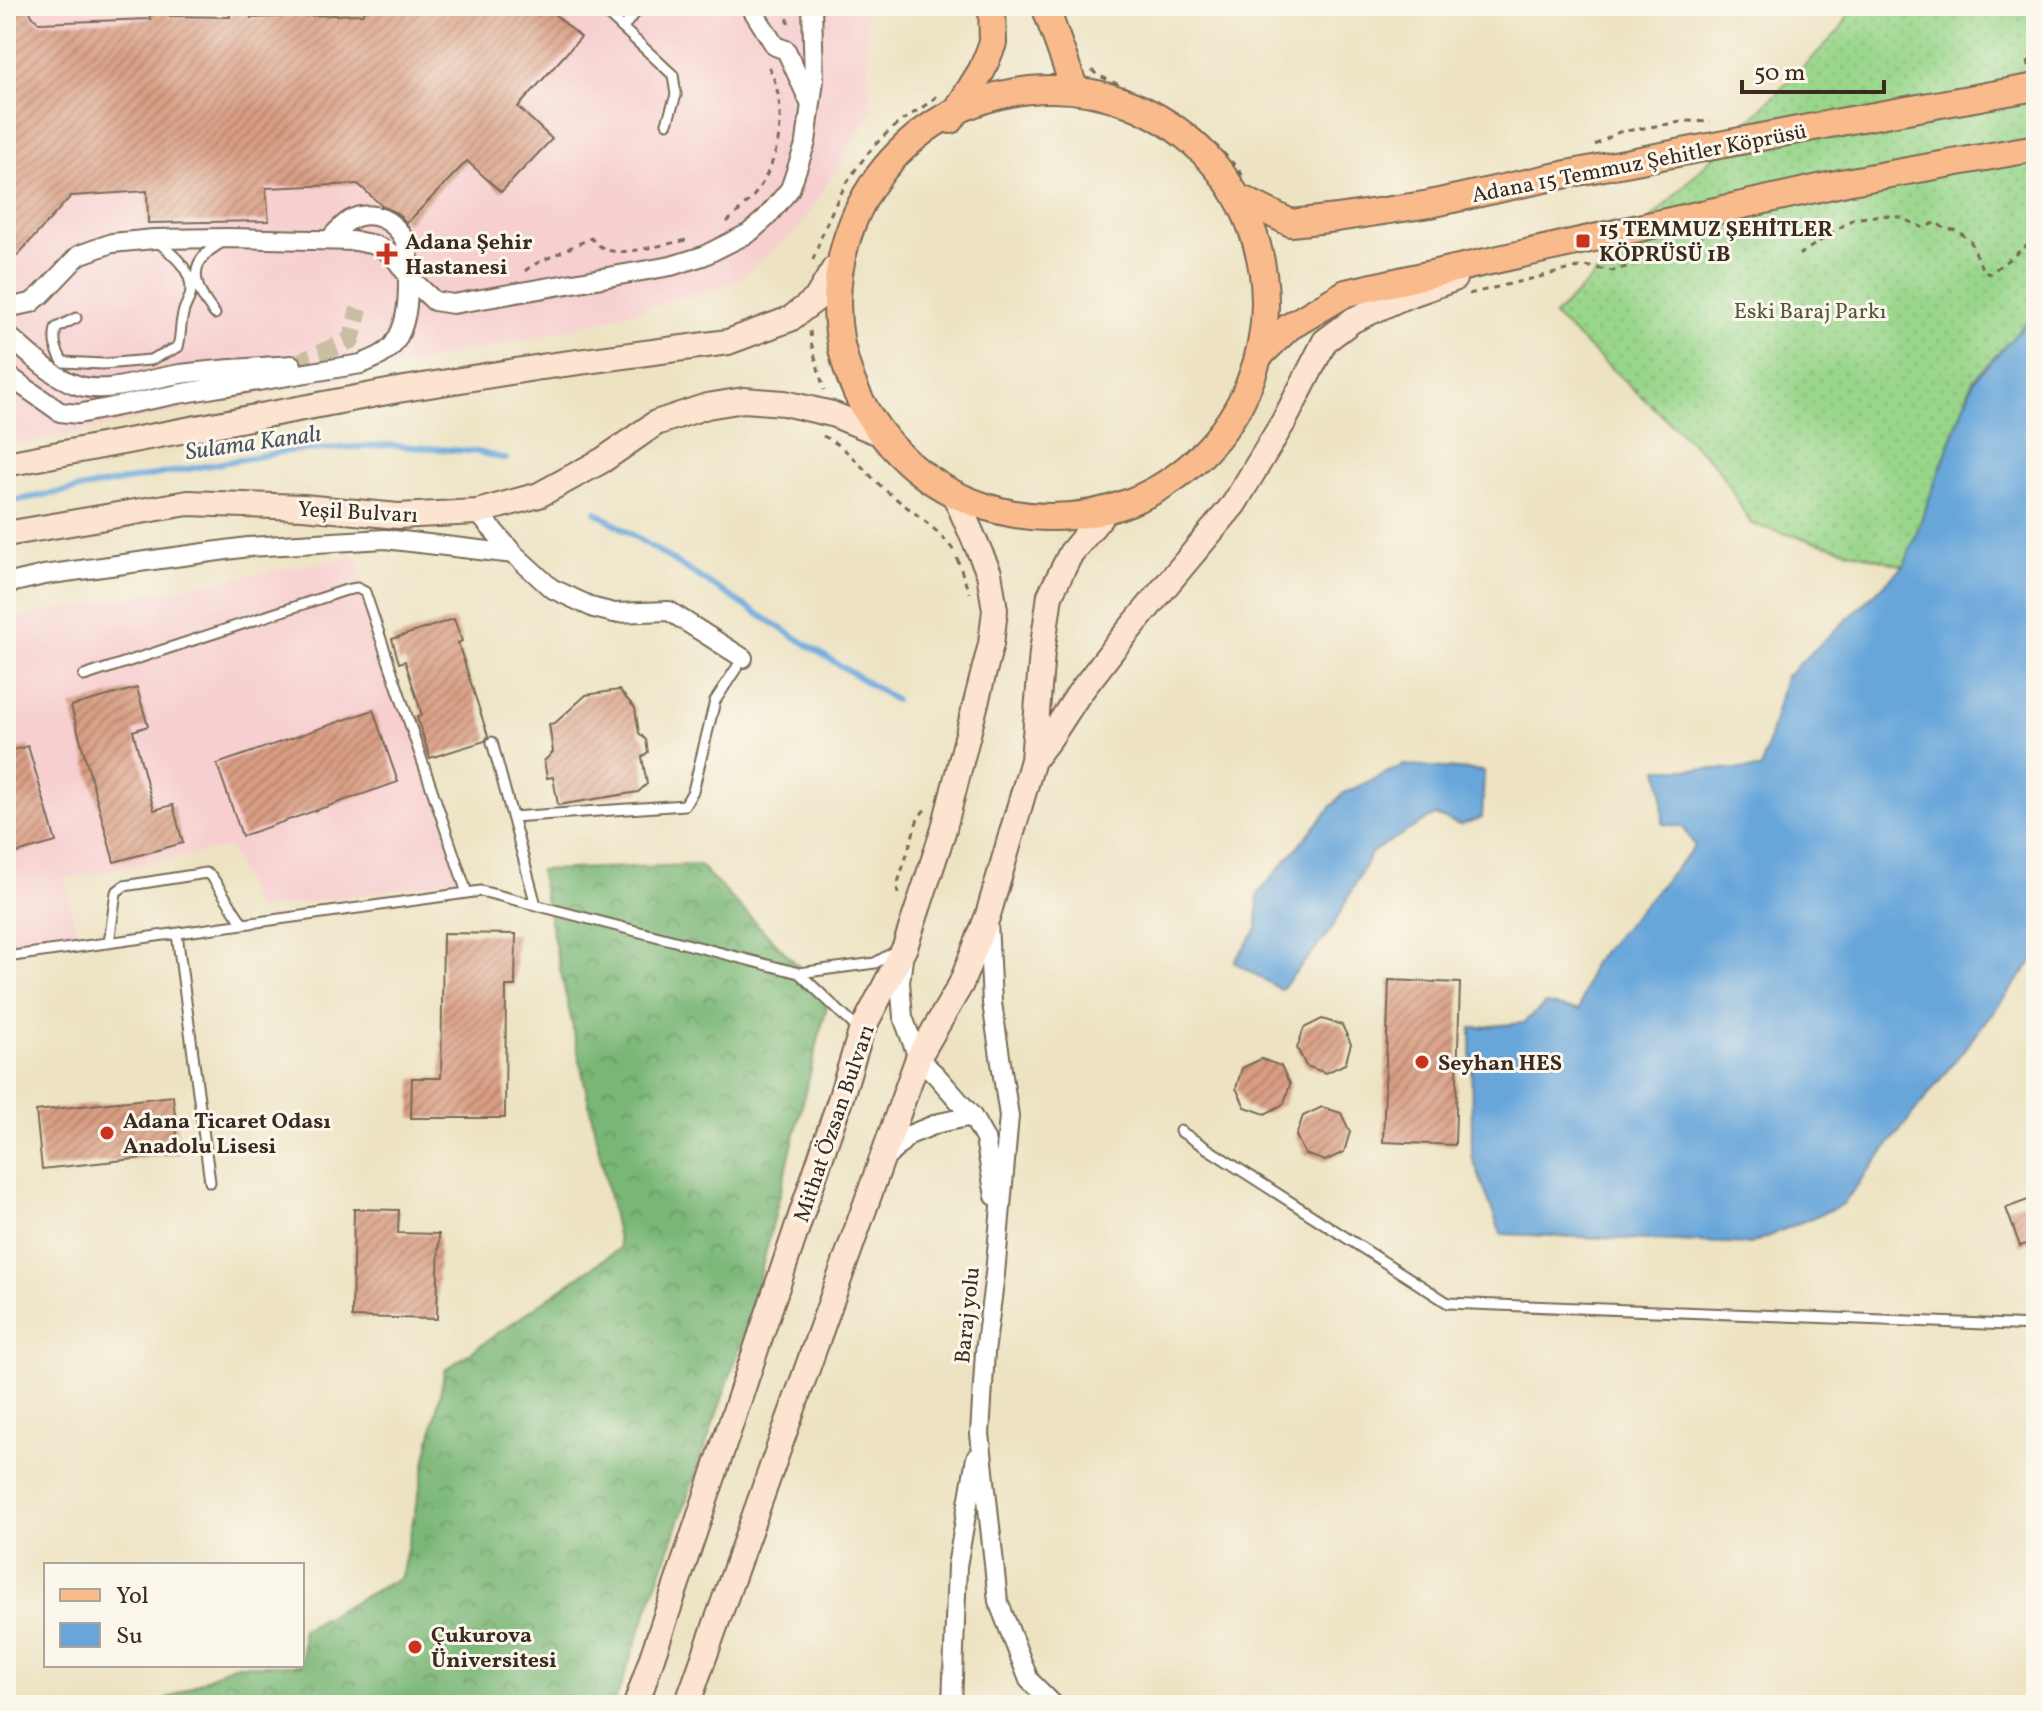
<svg xmlns="http://www.w3.org/2000/svg" width="2042" height="1711" viewBox="0 0 2042 1711" font-family="Vollkorn,serif">
	<defs>
		<pattern id="grass-dots" width="8" height="8" patternUnits="userSpaceOnUse" patternTransform="scale(2)"><rect width="8" height="8" fill="#99d68b"/><path d="M2 2h.1M6 6h.1" fill="none" stroke="#85b878" stroke-width="1.8" stroke-linecap="round"/></pattern>
		<pattern id="forest-crowns" width="20" height="18" patternUnits="userSpaceOnUse" patternTransform="scale(2)"><rect width="20" height="18" fill="#7ab777"/><path d="M2 6a3 3 0 1 1 6 0M12 15a3 3 0 1 1 6 0" fill="none" stroke="#659561"/></pattern>
		<pattern id="building-hatch" width="6" height="6" patternUnits="userSpaceOnUse" patternTransform="scale(2)"><rect width="6" height="6" fill="#d99d83"/><path d="M-1 1l2-2M0 6l6-6M5 7l2-2" fill="none" stroke="#b1806b"/></pattern>
	</defs>
	<rect width="100%" height="100%" fill="#fbf7ec"/>
	<filter id="ink" filterUnits="userSpaceOnUse"><feTurbulence type="fractalNoise" baseFrequency=".0125" numOctaves="2"/><feDisplacementMap in="SourceGraphic" scale="16" xChannelSelector="R" yChannelSelector="G"/><feConvolveMatrix kernelMatrix="1 2 1 2 8 2 1 2 1" color-interpolation-filters="sRGB"/></filter>
	<filter id="wash" filterUnits="userSpaceOnUse"><feTurbulence type="fractalNoise" baseFrequency=".006" numOctaves="4" result="noise"/><feDisplacementMap in="SourceGraphic" scale="32" xChannelSelector="R" yChannelSelector="G"/><feGaussianBlur stdDeviation="1.8" result="paint"/><feColorMatrix in="noise" values="0 0 0 0 0 0 0 0 0 0 0 0 0 0 0 0 0 1.4 0 .05"/><feComposite in="paint" operator="in"/></filter>
	<g filter="url(#wash)">
		<rect width="100%" height="100%" fill="#ede3c2"/>
		<path fill="#f7cfd0" d="M6,6H865L871,112L801,226L735,282L582,327L389,369L6,447Z
			M355,556L463,879L256,910L229,847L64,879L77,934L6,942V619Z"/>
		<path fill="url(#grass-dots)" stroke="#6a8054" stroke-width="2" d="M1854,6H2036V312L1973,380L1904,566L1751,524L1716,465L1554,316L1839,31Z"/>
		<path fill="url(#forest-crowns)" stroke="#5a704a" stroke-width="2" d="M699,865L829,997L746,1331L614,1705H156L233,1665H302V1629L401,1577L445,1370L620,1248L539,870Z"/>
		<path fill="#68a6da" stroke="#52687c" stroke-width="2" d="M2036,312V957L1842,1205L1750,1244L1501,1234L1472,1157L1471,1028L1523,1023L1545,1004L1579,1010L1592,964L1695,846L1683,827L1663,824L1662,790L1658,769H1761L1785,677L1904,566L1974,380Z
			M1403,765L1484,771L1482,818L1459,825L1435,815L1372,852L1331,930L1281,990L1234,962L1257,929L1258,894L1342,794Z"/>
		<g fill="none" stroke-linecap="round" stroke-linejoin="round">
			<path stroke="#68a6da" stroke-width="6" d="M6,502L288,451L389,445L478,452L506,459
				M596,512L895,700"/>
		</g>
		<g id="blocks">
			<path fill="url(#building-hatch)" d="M6,6H28L32,16L39,23L150,19L149,6H169L170,16L230,17V6H251V18L362,14L369,6H545L581,37L518,107L552,139L501,192L467,161L407,223L397,213L382,206L358,184L266,188L269,221L148,223L147,191L71,196L6,268Z
				M454,619L462,641L458,643L488,736L485,741L430,758L417,717L422,715L405,661L399,663L392,639Z
				M137,688L148,726L133,731L154,810L173,805L183,843L114,862L71,706Z
				M619,690L635,708L639,733L646,740L648,752L642,757L647,784L638,792L558,805L553,777L547,778L544,761L553,752L549,724L555,723L586,695Z
				M373,710L398,782L242,836L217,764Z
				M28,746L56,842L6,856V752Z
				M443,933L516,934L515,986H506L505,1118H411L412,1078H441Z
				M1389,980L1460,983L1455,1145L1383,1142Z
				M1322,1019L1342,1025L1351,1044L1345,1064L1326,1073L1306,1066L1297,1048L1304,1028Z
				M1261,1059L1281,1066L1290,1084L1284,1104L1265,1114L1245,1107L1236,1088L1242,1068Z
				M173,1096L179,1154L42,1169L36,1111Z
				M1322,1107L1341,1113L1350,1132L1344,1152L1325,1161L1305,1154L1296,1136L1303,1116Z
				M2036,1197V1241L2020,1246L2006,1208Z
				M354,1209L399,1210L398,1233L439,1234L437,1319L352,1317Z"/>
		</g>
	</g>
	<g filter="url(#ink)">
		<use href="#blocks" fill-opacity="0" stroke="#796b57" stroke-width="2"/>
		<g fill="none" stroke-linecap="round" stroke-linejoin="round">
			<path stroke="#c9bea1" stroke-width="18" stroke-dasharray="18 9" stroke-linecap="butt" d="M295,364L351,340L359,309"/>
			<g stroke="#796b57" stroke-width="13">
				<path id="service" d="M599,6L673,75L676,95L667,123
					M622,28L639,9L640,6
					M215,314C201,297 186,273 206,254C210,249 217,246 222,242
					M76,318L56,328C53,342 56,350 63,362L103,364L150,360L178,347C181,336 180,325 183,314C184,308 188,302 190,296C196,273 174,255 158,242
					M84,676L346,590L357,588L365,592L467,893
					M492,742L536,905
					M512,817L685,805L693,791L715,701L743,658
					M177,934L210,1182
					M109,943L116,892L124,886L206,873L212,877L243,924
					M6,957L481,891L799,973L875,963L896,951
					M799,973L860,1031
					M1180,1131L1448,1303L2036,1326"/>
			</g>
			<g stroke="#796b57" stroke-width="22">
				<path id="minor" d="M750,6L775,46L786,50L810,103
					M6,308L31,303L42,294L79,255L112,243L154,239L228,238L356,241L375,245L392,254L408,276L434,301L453,304L671,266L703,256L749,233L766,218L790,189L806,142L814,80L812,6
					M6,334C27,351 50,376 77,385C107,395 143,380 174,375C213,369 253,368 292,365
					M6,374L60,412L78,414L178,394L361,364C373,359 385,355 393,345C407,326 408,303 408,280C408,274 409,268 409,261C409,240 396,221 375,216C353,212 342,225 329,240
					M477,512L514,554L551,588L594,608L614,613L669,611L743,658
					M6,584L44,575L248,547L385,539L514,554
					M988,922L992,1003L1009,1116L995,1274L985,1352L980,1434L998,1601L1029,1680L1054,1705
					M903,959L900,982L903,1017L918,1058L936,1075L972,1116L985,1139L995,1196
					M884,1160L909,1135L939,1123L972,1116
					M952,1705L957,1566L976,1458"/>
			</g>
			<g stroke="#796b57" stroke-width="28">
				<path id="secondary" d="M6,464L398,390L541,367L728,342L790,319L816,299L834,269
					M6,534L188,503L303,507L398,516L477,512L539,495L603,460L656,423L707,406L744,400L784,403L832,414L874,431
					M1033,760L1050,738L1078,695L1114,648L1234,504L1284,421L1325,341L1353,320L1403,297L1454,279
					M636,1705L840,1100L861,1032L905,947L943,832L991,644L995,610L989,573L955,496
					M687,1705L918,1058L961,984L988,915L1033,760L1042,652L1050,595L1071,553L1104,513"/>
			</g>
			<g stroke="#796b57" stroke-width="30">
				<path id="primary" d="M1045,6L1075,90
					M837 303a214 214 0 1 1 428 0a214 214 0 1 1-428 0Z
					M951,120L982,70L993,43L992,6
					M1246,201L1291,223L1337,218L1430,204L1567,174L1840,122
					M1260,355L1289,327L1346,293L1846,182L2036,148"/>
			</g>
			<path stroke="#796b57" stroke-width="3" stroke-dasharray="6 6" stroke-linecap="butt" d="M788,6V30
				M2029,66L2028,59L2036,41
				M1092,70L1097,75C1157,101 1207,126 1246,180
				M1595,145L1619,132L1687,121L1711,122
				M727,222C739,211 753,199 761,185C783,149 787,103 768,65
				M1799,255L1853,219L1882,215L1899,217L1924,228L1936,222L1945,229L1957,230L1971,242L1983,271L1989,274L2036,239
				M813,260C830,210 849,169 888,132C903,118 923,109 938,95
				M525,271L531,266L591,238C597,244 603,250 612,251C631,254 668,243 688,240
				M1469,294L1584,266L1613,271L1687,248L1696,243L1702,237
				M810,331L811,342L824,390
				M823,436C849,448 863,470 884,489C909,510 935,525 954,551
				M957,558L969,593
				M898,894L897,886L918,818L926,808"/>
			<use href="#service" stroke="#fff" stroke-width="9"/>
			<use href="#minor" stroke="#fff" stroke-width="18"/>
			<use href="#secondary" stroke="#fde4d1" stroke-width="24"/>
			<use href="#primary" stroke="#fabb8c" stroke-width="26"/>
			<g stroke="#796b57" stroke-width="30" stroke-linecap="butt">
				<path id="primary-bridge" d="M1840,122L2036,87"/>
			</g>
			<use href="#primary-bridge" stroke="#fabb8c" stroke-width="26"/>
		</g>
	</g>
	<g fill="#c8321e" stroke="#fbf7ec" stroke-width="3">
		<rect x="1575" y="233" width="16" height="16" rx="4"/>
		<path d="M383 242h8v8h8v8h-8v8h-8v-8h-8v-8h8z"/>
		<circle cx="1422" cy="1062" r="8"/>
		<circle cx="107" cy="1133" r="8"/>
		<circle cx="415" cy="1647" r="8"/>
	</g>
	<g text-anchor="middle" stroke-width="6" stroke-linejoin="round" paint-order="stroke">
		<g font-size="22" fill="#3b2a1e" stroke="#fbf7ec">
			<text transform="translate(1639 162) rotate(-11)" y="8">Adana 15 Temmuz Şehitler Köprüsü</text>
			<text transform="translate(358 511) rotate(3)" y="8">Yeşil Bulvarı</text>
			<text transform="translate(833 1123) rotate(-71)" y="8">Mithat Özsan Bulvarı</text>
			<text transform="translate(966 1315) rotate(-84)" y="8">Baraj yolu</text>
		</g>
		<g font-size="22" font-weight="bold" fill="#3b2a1e" stroke="#fbf7ec" text-anchor="start">
			<text x="1599" y="236">15 TEMMUZ ŞEHİTLER<tspan x="1599" dy="25">KÖPRÜSÜ 1B</tspan></text>
			<text x="405" y="249">Adana Şehir<tspan x="405" dy="25">Hastanesi</tspan></text>
			<text x="1438" y="1070">Seyhan HES</text>
			<text x="123" y="1128">Adana Ticaret Odası<tspan x="123" dy="25">Anadolu Lisesi</tspan></text>
			<text x="431" y="1642">Çukurova<tspan x="431" dy="25">Üniversitesi</tspan></text>
		</g>
		<g font-size="22" fill="#525539" stroke="#fbf7ec">
			<text x="1810" y="318">Eski Baraj Parkı</text>
		</g>
		<g font-size="24" font-style="italic" fill="#4b5560" stroke="#fbf7ec">
			<text transform="translate(253 442) rotate(-8)" y="8">Sulama Kanalı</text>
		</g>
	</g>
	<rect width="2042" height="1711" fill="none" stroke="#fbf7ec" stroke-width="32"/>
	<rect x="44" y="1563" width="260" height="104" fill="#fbf7ec" stroke="#aea59a" stroke-width="2"/>
	<rect x="60" y="1589" width="40" height="12" fill="#fabb8c" stroke="#aea59a" stroke-width="2"/>
	<text x="116" y="1603" font-size="24" fill="#3b2a1e">Yol</text>
	<rect x="60" y="1623" width="40" height="24" fill="#68a6da" stroke="#aea59a" stroke-width="2"/>
	<text x="116" y="1643" font-size="24" fill="#3b2a1e">Su</text>
	<path d="M1742 80v12h142v-12" fill="none" stroke="#3b2a1e" stroke-width="4"/>
	<text x="1754" y="80" font-size="24" fill="#3b2a1e" stroke="#fbf7ec" stroke-width="6" paint-order="stroke">50 m</text>
</svg>
